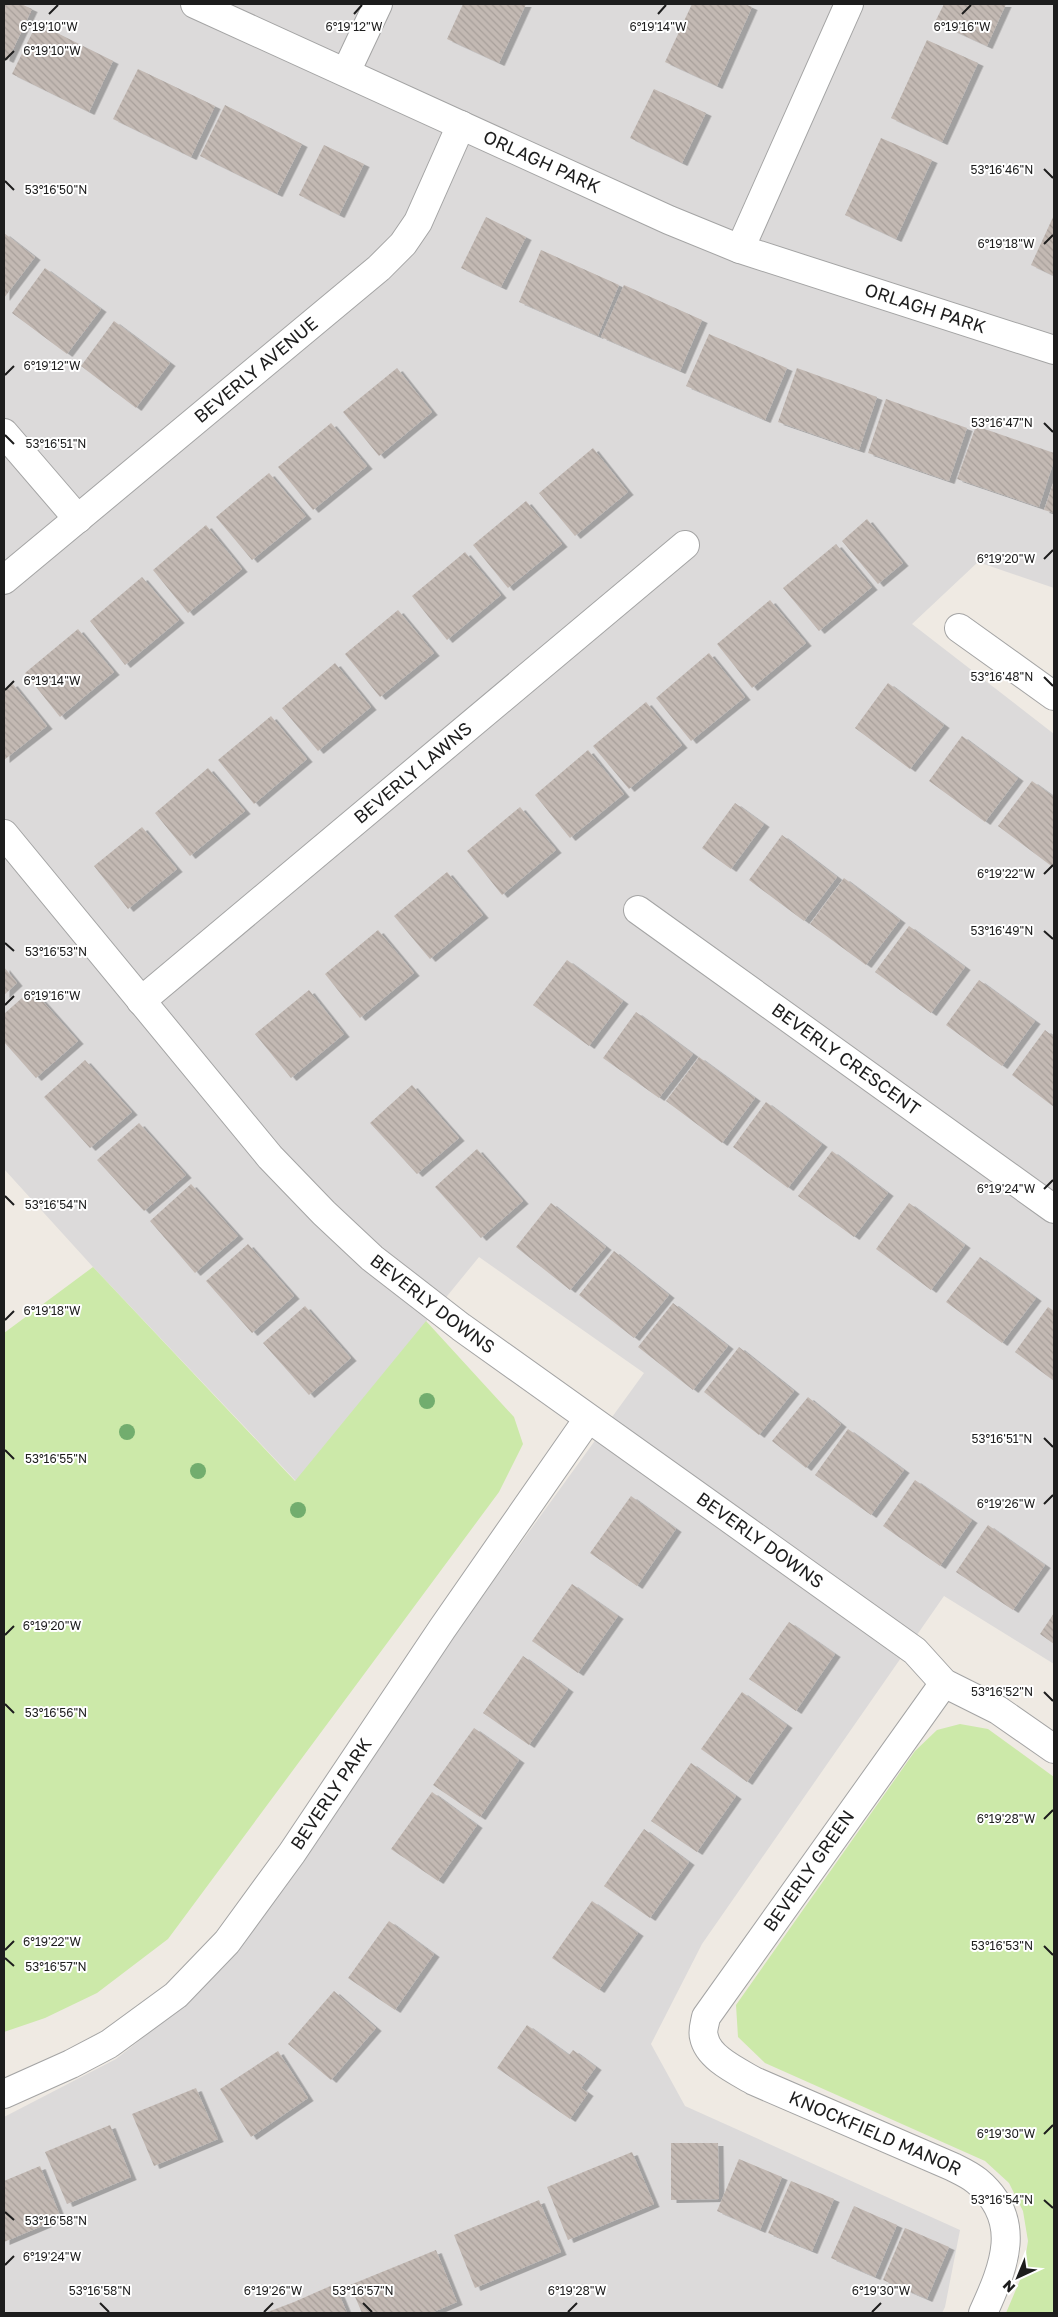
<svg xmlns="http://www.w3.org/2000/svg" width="1058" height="2317" viewBox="0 0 1058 2317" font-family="'Golos Text',sans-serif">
	<defs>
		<pattern id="building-back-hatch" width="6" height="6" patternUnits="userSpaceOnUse" patternTransform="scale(1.25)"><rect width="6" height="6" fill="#c3b9b3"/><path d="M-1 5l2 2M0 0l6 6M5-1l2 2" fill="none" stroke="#a79f9a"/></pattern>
		<filter id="shadow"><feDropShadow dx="5.5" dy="3" stdDeviation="0" flood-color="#0004"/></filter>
	</defs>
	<rect width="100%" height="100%" fill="#efeae3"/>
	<path fill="#dcdada" d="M4,4H1054V588L978,562L912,624L1054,734V1664L944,1596L702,1944L651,2044L685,2106L960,2230L945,2307L942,2313H4V2117L116,2059L189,2001L644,1373L479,1257L296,1481L93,1267L4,1169Z"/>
	<path fill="#cce9a9" d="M93,1267L295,1481L426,1321L514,1417L523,1444L499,1492L168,1939L97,1993L45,2018L4,2032V1333Z
		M960,1724L988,1729L1054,1777V2313H1006L1023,2273L1028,2241L1023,2211L1009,2183L985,2161L765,2063L738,2037L736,2005L915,1751L937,1730Z"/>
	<path fill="url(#building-back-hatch)" filter="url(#shadow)" d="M4,4H21L32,9L8,60L4,58Z
		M463,4H526L499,63L447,39Z
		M692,4H745L752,7L717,86L665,62Z
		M944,4H1006L987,46L935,22Z
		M37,23L113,61L89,112L12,74Z
		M927,40L978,63L942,142L891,118Z
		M138,69L215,106L191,157L113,119Z
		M654,89L706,113L682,163L630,138Z
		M225,105L302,144L277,194L200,156Z
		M881,138L932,160L896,239L845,215Z
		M324,145L364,164L339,215L299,195Z
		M1054,215V276L1031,265Z
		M486,217L526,237L501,287L461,268Z
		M4,233L35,257L4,298Z
		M541,250L619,285L598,336L519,302Z
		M45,268L101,309L67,354L12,313Z
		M624,285L702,320L680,371L601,337Z
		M114,321L170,363L136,408L81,366Z
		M709,334L787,368L765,420L686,386Z
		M397,368L432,412L379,456L343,412Z
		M797,368L877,397L859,450L778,422Z
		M886,399L967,428L949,481L868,453Z
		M331,423L367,466L313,510L278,467Z
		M976,426L1054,453V461L1039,507L957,479Z
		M593,448L628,492L575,536L539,493Z
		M269,473L306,516L252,560L216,517Z
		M1054,481V513L1044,510Z
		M526,501L562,544L508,588L473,545Z
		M867,519L903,563L878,584L842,541Z
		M206,525L242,569L188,613L153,570Z
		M836,544L872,587L819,631L783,588Z
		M465,552L501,595L447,640L412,596Z
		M142,577L179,620L125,665L90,621Z
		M770,600L806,643L752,688L717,644Z
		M398,610L434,653L380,697L345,654Z
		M78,629L114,672L60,717L25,673Z
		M709,653L745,697L691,741L656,698Z
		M335,663L371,707L318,751L282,708Z
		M12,683L47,726L4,760V690Z
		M888,683L944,725L910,769L855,728Z
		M646,702L682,745L629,789L593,746Z
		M271,716L307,759L254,804L218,760Z
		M962,736L1018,778L985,822L929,781Z
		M588,750L624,794L570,838L535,795Z
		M208,768L245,811L190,856L155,813Z
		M1032,781L1054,797V868L998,826Z
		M735,803L764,824L731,869L702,848Z
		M520,807L556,850L502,895L467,851Z
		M142,827L177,869L128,909L94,866Z
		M782,835L837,877L804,921L749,880Z
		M447,872L483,915L430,959L394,916Z
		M844,878L900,920L866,965L810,924Z
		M909,926L965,967L931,1013L875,972Z
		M378,930L414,973L360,1018L325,974Z
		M567,960L623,1001L589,1046L533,1005Z
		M4,967L17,983L4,995Z
		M979,980L1035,1021L1002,1066L946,1025Z
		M32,989L78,1041L36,1078L4,1042V1014Z
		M309,990L344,1034L291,1078L255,1034Z
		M636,1012L693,1054L659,1098L603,1058Z
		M1045,1030L1054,1037V1107L1012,1075Z
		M699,1057L755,1098L722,1143L666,1101Z
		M85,1060L132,1112L90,1148L44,1097Z
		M412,1085L459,1138L417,1174L370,1123Z
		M766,1102L822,1144L788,1188L733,1147Z
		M139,1123L186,1175L144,1211L97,1160Z
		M477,1149L523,1201L481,1238L435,1187Z
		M832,1151L888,1193L854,1237L798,1196Z
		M191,1184L238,1236L195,1273L150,1221Z
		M551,1203L606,1247L570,1290L516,1247Z
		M909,1203L965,1245L931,1290L876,1249Z
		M248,1244L294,1296L252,1333L206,1281Z
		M614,1251L669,1295L634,1338L579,1295Z
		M980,1257L1036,1298L1002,1343L946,1302Z
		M673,1303L728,1346L693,1390L638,1347Z
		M305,1306L351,1358L309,1395L263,1343Z
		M1048,1307L1054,1311V1381L1015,1352Z
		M739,1347L794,1391L759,1435L704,1392Z
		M808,1397L841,1424L806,1468L772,1441Z
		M848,1429L904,1470L871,1515L815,1475Z
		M915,1480L972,1520L940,1566L883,1526Z
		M631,1496L676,1529L637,1586L590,1553Z
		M988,1525L1045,1565L1013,1610L956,1572Z
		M572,1584L618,1616L578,1673L532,1641Z
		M1054,1613V1644L1040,1634Z
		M789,1622L835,1654L796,1711L749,1679Z
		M523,1656L568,1689L529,1745L483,1713Z
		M742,1692L787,1725L747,1782L701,1749Z
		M474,1728L519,1760L480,1817L433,1785Z
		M691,1763L736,1796L697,1852L651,1821Z
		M432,1792L477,1825L438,1881L391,1849Z
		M644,1829L689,1862L650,1918L604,1886Z
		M592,1901L638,1933L599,1990L552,1958Z
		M389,1921L434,1954L395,2010L348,1978Z
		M334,1991L376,2028L331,2080L288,2044Z
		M527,2025L569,2055L573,2050L596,2067L581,2088L588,2093L570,2119L497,2068Z
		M278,2051L308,2098L251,2137L220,2089Z
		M196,2088L218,2139L154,2166L132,2114Z
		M110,2125L131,2177L67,2204L45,2152Z
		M671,2143H718L719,2199L671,2200Z
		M632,2152L654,2204L568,2240L547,2187Z
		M739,2159L782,2177L760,2230L717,2211Z
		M40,2166L61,2218L4,2242V2181Z
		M791,2181L834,2199L812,2251L768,2233Z
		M539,2200L561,2252L475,2288L454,2235Z
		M854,2206L897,2225L875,2277L831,2258Z
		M905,2228L949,2247L927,2299L883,2280Z
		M436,2250L457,2302L431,2313H362L350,2285Z
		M335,2284L347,2313H265L294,2302Z"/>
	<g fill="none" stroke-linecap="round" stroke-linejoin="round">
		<g stroke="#a4a4a4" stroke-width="30">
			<g id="minor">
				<path id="s1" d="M195,4L669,220L740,249L1054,350"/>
				<path d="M346,72L378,4"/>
				<path d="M740,249L849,4"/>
				<path d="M4,433L78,519"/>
				<path id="s2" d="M4,580L379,268L403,244L418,222L461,125"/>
				<path d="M959,628L1054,696"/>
				<path id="s3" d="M4,834L270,1157L324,1213L372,1258L461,1327L915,1651L944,1683L998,1710L1054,1749"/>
				<path id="s4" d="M638,910L1054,1209"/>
				<path id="s5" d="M141,1001L685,545"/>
				<path id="s6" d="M944,1683L706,2017C705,2023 702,2031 704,2037C708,2058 737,2071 754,2081L953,2167C961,2171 970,2175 977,2181C1024,2220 1004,2267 983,2313"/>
				<path id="s7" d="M4,2094L71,2064L109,2044L176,1995L227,1942L292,1853L442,1629L588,1419"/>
			</g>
		</g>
		<use href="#minor" stroke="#fff" stroke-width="28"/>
	</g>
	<g fill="#72ad6e">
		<circle cx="427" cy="1401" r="8"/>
		<circle cx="127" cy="1432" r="8"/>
		<circle cx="198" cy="1471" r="8"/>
		<circle cx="298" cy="1510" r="8"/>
	</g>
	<path fill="none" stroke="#1d1d1d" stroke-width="2" d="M49,14L58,5M354,14L362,5M658,14L666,5M962,14L971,5M5,60L14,51M1044,169L1053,178M5,181L14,190M1044,244L1053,235M5,375L14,366M1044,423L1053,432M5,435L14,444M1044,559L1053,550M1044,677L1053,686M5,690L14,681M1044,874L1053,865M1044,931L1053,939M5,943L14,951M5,1005L14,996M1044,1189L1053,1180M5,1196L14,1205M5,1320L14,1311M1044,1438L1053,1447M5,1450L14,1459M1044,1504L1053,1495M5,1635L14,1626M1044,1692L1053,1701M5,1704L14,1713M1044,1819L1053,1810M1044,1946L1053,1955M5,1950L14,1941M5,1958L14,1966M1044,2134L1053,2125M1044,2200L1053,2208M5,2212L14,2220M5,2265L14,2256M100,2303L109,2312M363,2303L372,2312M264,2312L273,2303M568,2312L577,2303M872,2312L881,2303"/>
	<g text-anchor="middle" stroke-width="4" stroke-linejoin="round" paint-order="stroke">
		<g font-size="18" fill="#1d1d1d" stroke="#fff">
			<text dy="6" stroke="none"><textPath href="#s1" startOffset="381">ORLAGH PARK</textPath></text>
			<text dy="6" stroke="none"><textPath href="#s1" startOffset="792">ORLAGH PARK</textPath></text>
			<text dy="6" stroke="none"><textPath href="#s2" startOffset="328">BEVERLY AVENUE</textPath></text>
			<text dy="6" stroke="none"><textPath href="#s5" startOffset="355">BEVERLY LAWNS</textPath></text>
			<text dy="6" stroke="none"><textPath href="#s4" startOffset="256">BEVERLY CRESCENT</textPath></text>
			<text dy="6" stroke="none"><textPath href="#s3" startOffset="638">BEVERLY DOWNS</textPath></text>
			<text dy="6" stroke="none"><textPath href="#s3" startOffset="1042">BEVERLY DOWNS</textPath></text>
			<text dy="6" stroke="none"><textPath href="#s7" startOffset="454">BEVERLY PARK</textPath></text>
			<text transform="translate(809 1871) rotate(-55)" y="6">BEVERLY GREEN</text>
			<text dy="6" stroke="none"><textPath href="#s6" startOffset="631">KNOCKFIELD MANOR</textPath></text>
		</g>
	</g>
	<g font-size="12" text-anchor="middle" fill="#1d1d1d" stroke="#fff" stroke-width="4" stroke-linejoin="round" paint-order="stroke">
		<text x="49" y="31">6°19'10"W</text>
		<text x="354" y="31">6°19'12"W</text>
		<text x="658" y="31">6°19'14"W</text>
		<text x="962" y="31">6°19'16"W</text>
		<text x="52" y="55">6°19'10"W</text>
		<text x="1002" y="174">53°16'46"N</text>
		<text x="56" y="194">53°16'50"N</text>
		<text x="1006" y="248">6°19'18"W</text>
		<text x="52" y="370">6°19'12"W</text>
		<text x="1002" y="427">53°16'47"N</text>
		<text x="56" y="448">53°16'51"N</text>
		<text x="1006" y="563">6°19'20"W</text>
		<text x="1002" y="681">53°16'48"N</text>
		<text x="52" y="685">6°19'14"W</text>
		<text x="1006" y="878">6°19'22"W</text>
		<text x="1002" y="935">53°16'49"N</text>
		<text x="56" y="956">53°16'53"N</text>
		<text x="52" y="1000">6°19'16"W</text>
		<text x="1006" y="1193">6°19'24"W</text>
		<text x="56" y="1209">53°16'54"N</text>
		<text x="52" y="1315">6°19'18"W</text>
		<text x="1002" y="1443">53°16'51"N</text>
		<text x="56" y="1463">53°16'55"N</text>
		<text x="1006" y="1508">6°19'26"W</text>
		<text x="52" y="1630">6°19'20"W</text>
		<text x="1002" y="1696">53°16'52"N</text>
		<text x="56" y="1717">53°16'56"N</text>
		<text x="1006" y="1823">6°19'28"W</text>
		<text x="52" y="1946">6°19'22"W</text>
		<text x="1002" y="1950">53°16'53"N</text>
		<text x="56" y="1971">53°16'57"N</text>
		<text x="1006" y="2138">6°19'30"W</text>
		<text x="1002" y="2204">53°16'54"N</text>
		<text x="56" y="2225">53°16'58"N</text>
		<text x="52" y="2261">6°19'24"W</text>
		<text x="273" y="2295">6°19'26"W</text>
		<text x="577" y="2295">6°19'28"W</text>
		<text x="881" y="2295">6°19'30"W</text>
		<text x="100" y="2295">53°16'58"N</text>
		<text x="363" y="2295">53°16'57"N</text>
	</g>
	<rect width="1058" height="2317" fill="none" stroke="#1d1d1d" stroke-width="10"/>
	<g transform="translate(1018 2277) rotate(224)" stroke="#ffffff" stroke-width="4" paint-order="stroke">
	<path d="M0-4L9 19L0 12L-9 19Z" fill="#1d1d1d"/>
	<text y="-8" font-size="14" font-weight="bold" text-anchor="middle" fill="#1d1d1d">N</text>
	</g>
</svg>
